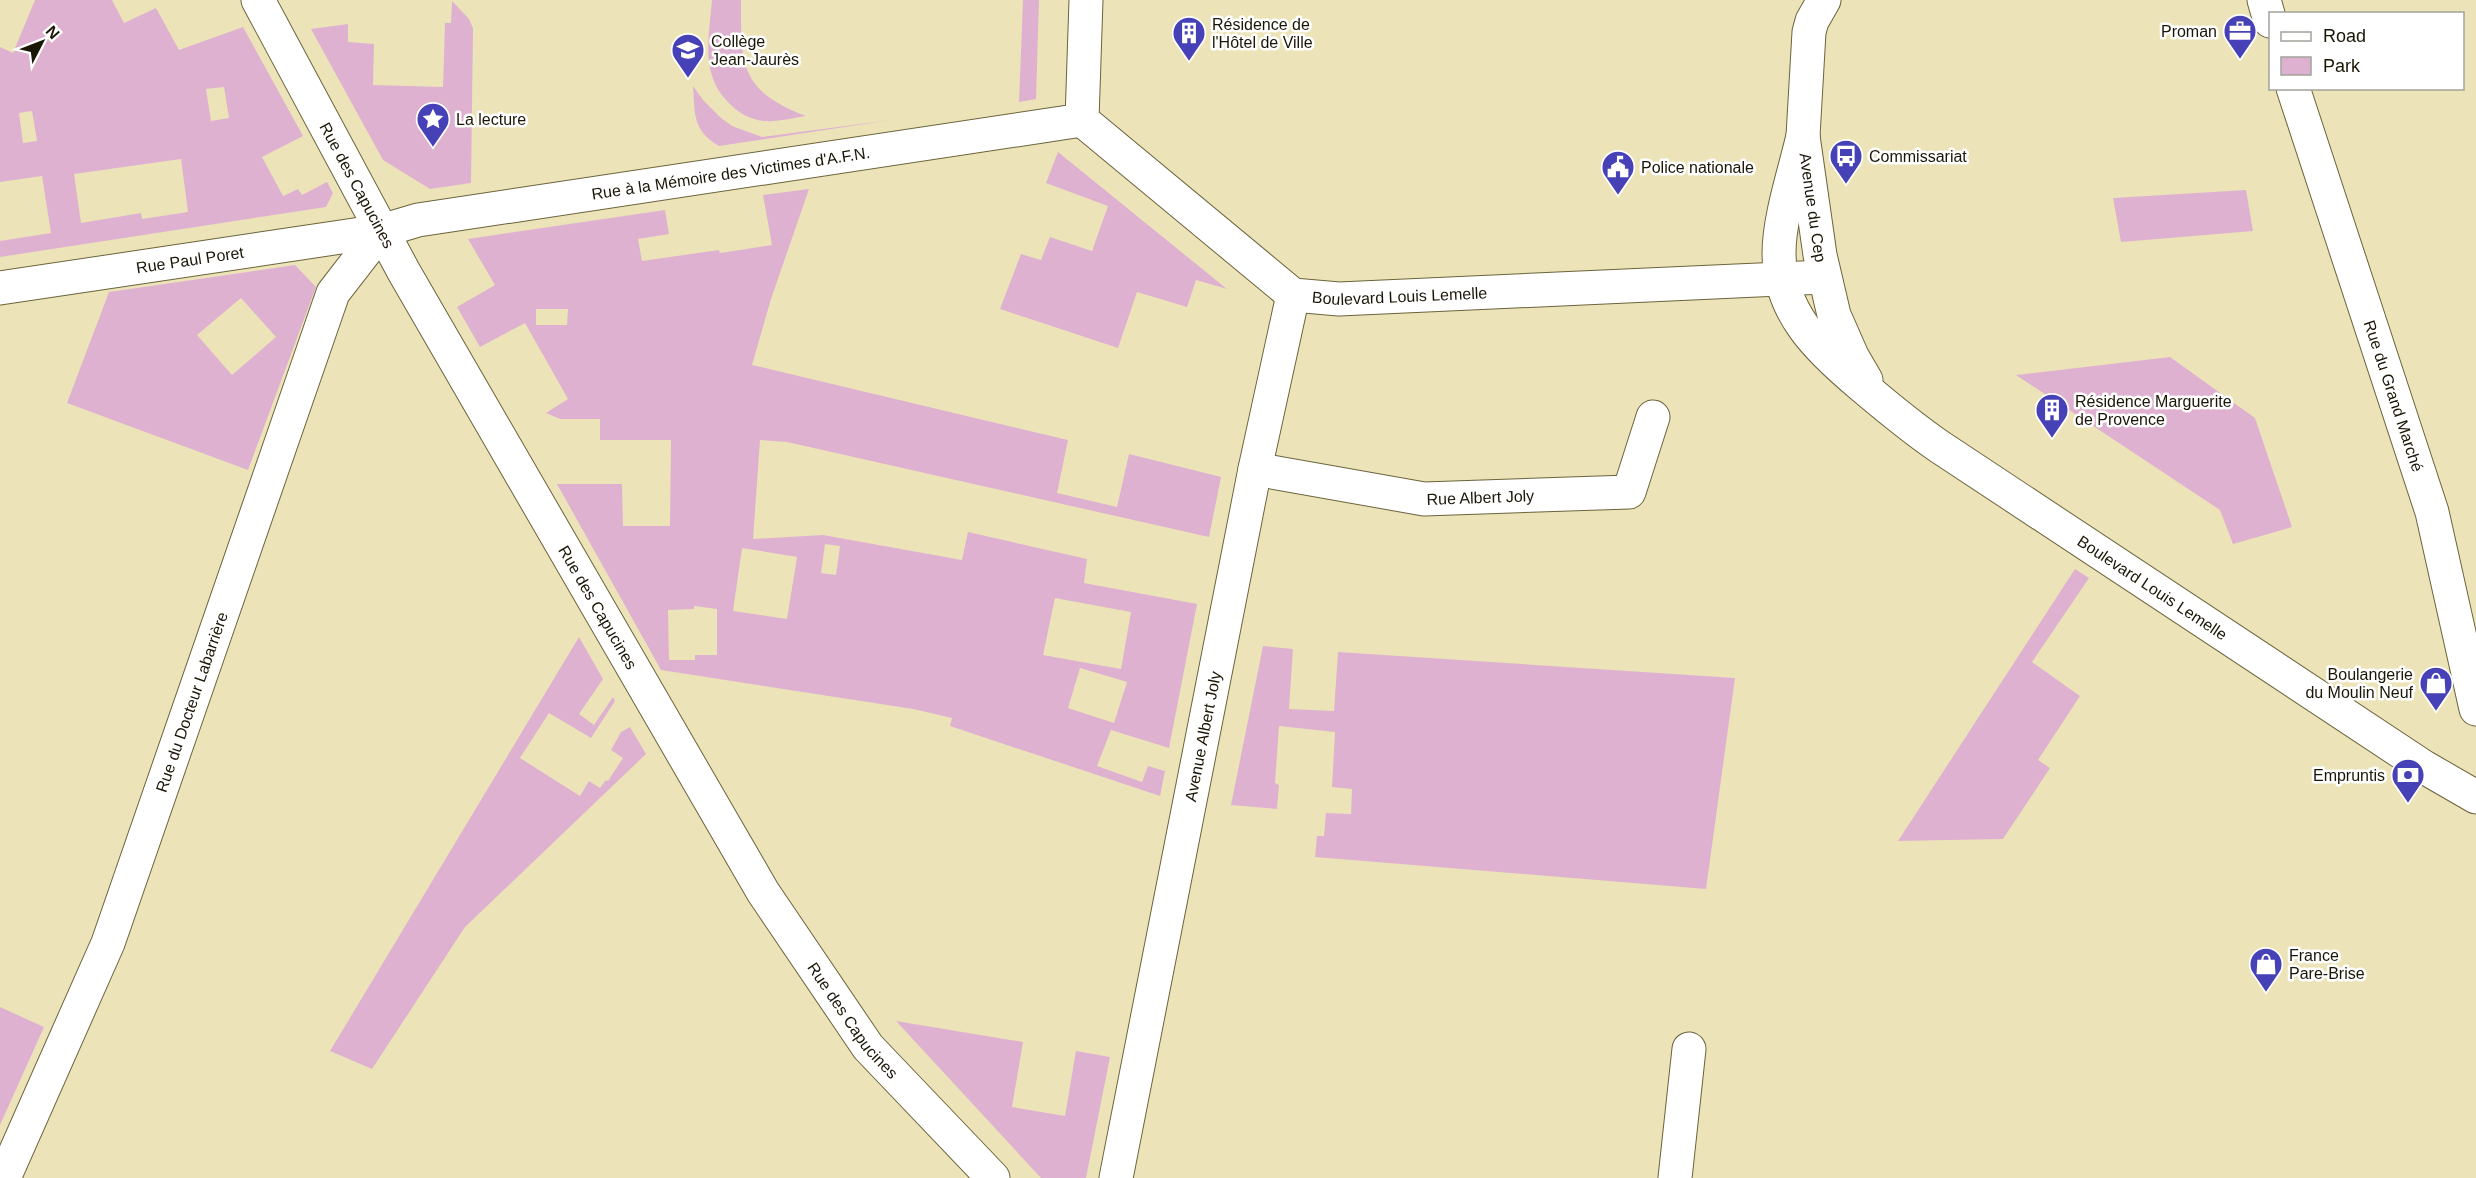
<svg xmlns="http://www.w3.org/2000/svg" width="2476" height="1178" viewBox="0 0 2476 1178" font-family="Arial,sans-serif">
	<rect width="100%" height="100%" fill="#ece4b8"/>
	<path fill="#dfb1d0" fill-rule="evenodd" d="M35,0H112L124,23L156,8L179,50L243,27L303,136L262,157L283,196L298,189L302,195L327,182L333,193L326,207L0,257V241L51,233L42,176L0,182V47L13,53ZM224,87L229,118L211,121L206,89ZM32,111L37,141L23,143L19,113ZM181,159L188,212L142,219L141,213L81,223L74,174Z
		M712,0H741C741,65 739,90 806,116C793,118 778,122 765,121C750,120 737,112 728,102C700,74 709,36 712,0Z
		M1023,0H1039L1036,99L1019,102Z
		M452,1L469,19L473,28L471,183L430,189L383,160L311,29L348,24V42L374,44L373,85L443,87L445,23H451Z
		M693,86L703,100L721,118L732,126L762,137L891,120L719,146C692,130 695,113 693,86Z
		M1058,152L1227,289L1196,280L1187,307L1137,292L1118,348L1000,309L1021,254L1041,260L1050,237L1092,251L1108,206L1046,183Z
		M809,189L771,299L752,365L1068,440L1057,493L1117,507L1129,454L1221,477L1209,537L787,442L760,440L753,539L823,535L962,560L968,532L1087,559L1084,583L1197,604L1169,748L1111,730L1097,766L1142,782L1148,766L1165,771L1160,796L950,726L952,718L913,709L661,670L557,484H622L623,526H670L671,440H600V419H560L546,413L568,399L525,323L480,347L457,307L495,285L468,239L665,210L669,234L638,239L642,261L719,250L720,253L772,245L763,195ZM536,309H568L567,325H536ZM825,544L840,546L836,575L821,573ZM742,548L797,557L787,619L733,611ZM1055,598L1131,612L1121,669L1043,655ZM694,606L717,609V655H695V660H669L668,610L694,609ZM1080,668L1127,682L1114,723L1068,708Z
		M2246,190L2253,231L2121,242L2113,198Z
		M295,265L316,287L248,470L67,403L109,292ZM241,298L276,337L232,375L197,335Z
		M2170,357L2255,418L2292,527L2233,544L2220,510L2016,375Z
		M2075,569L2089,578L2032,662L2080,696L2038,760L2050,768L2046,774L2003,839L1898,841Z
		M579,637L603,679L579,714L594,725L613,697L615,701L591,738L549,713L520,758L580,796L589,781L600,788L606,780L608,781L623,758L611,750L621,732L630,727L646,754L465,927L372,1069L330,1051Z
		M1263,646L1293,649L1289,709L1334,711L1338,652L1735,678L1706,889L1315,857L1317,836H1324L1326,813L1351,814L1352,789L1332,787L1335,732L1279,726L1275,783L1279,785L1277,809L1231,805Z
		M0,1007L44,1027L0,1125Z
		M896,1021L1023,1042L1012,1107L1065,1116L1076,1051L1110,1057L1086,1178H1041Z"/>
	<g fill="none" stroke-linecap="round" stroke-linejoin="round">
		<g stroke="#6b633c" stroke-width="35">
			<g id="minor">
				<path id="s1" d="M258,0L404,272L763,892L868,1047L993,1178"/>
				<path id="s2" d="M1824,0L1812,21L1809,32L1803,136L1820,255L1834,315L1852,356L1866,380"/>
				<path d="M2264,0L2270,21"/>
				<path id="s3" d="M2293,88L2432,512L2476,709"/>
				<path id="s4" d="M1082,120L1293,295L1339,299L1824,277"/>
				<path d="M1082,120L1086,0"/>
				<path id="s5" d="M1803,136C1795,171 1779,218 1779,253C1779,312 1819,350 1861,385C1887,407 1912,428 1940,447L2424,767L2476,797"/>
				<path id="s6" d="M0,288L381,231L418,220L1082,120"/>
				<path id="s7" d="M1255,469L1424,499L1629,492L1653,417"/>
				<path id="s8" d="M4,1178L108,943L333,293L381,231"/>
				<path id="s9" d="M1116,1178L1255,469L1293,295"/>
				<path d="M1675,1178L1689,1049"/>
			</g>
		</g>
		<use href="#minor" stroke="#fff" stroke-width="33"/>
	</g>
	<defs>
		<g id="office-pin" transform="scale(1.725)"><path d="M0 17L-7.5 6A9.5 9.5 0 1 1 7.5 6Z" fill="#4641b7" stroke="#fff"/><path d="M-6-3h4V-5.5h4V-3h4V5H-6ZM-1-4.5V-3h2v-1.5ZM-6 0V1H6V0Z" fill="#fff"/></g>
		<g id="building-pin" transform="scale(1.725)"><path d="M0 17L-7.5 6A9.5 9.5 0 1 1 7.5 6Z" fill="#4641b7" stroke="#fff"/><path d="M-4-6H4V6H1V3H-1V6H-4ZM-2.5-4.3h1.7v1.8h-1.7ZM.8-4.3h1.7v1.8H.8ZM-2.5-1h1.7V.8h-1.7ZM.8-1h1.7V.8H.8Z" fill="#fff"/></g>
		<g id="school-pin" transform="scale(1.725)"><path d="M0 17L-7.5 6A9.5 9.5 0 1 1 7.5 6Z" fill="#4641b7" stroke="#fff"/><path d="M0-5L7-2L0 1L-7-2ZM-4 1L0 2.5L4 1V4Q0 6-4 4Z" fill="#fff"/></g>
		<g id="sight-pin" transform="scale(1.725)"><path d="M0 17L-7.5 6A9.5 9.5 0 1 1 7.5 6Z" fill="#4641b7" stroke="#fff"/><path d="M0-6L1.8-2.2L6-1.7L2.9 1.2L3.7 5.4L0 3.3L-3.7 5.4L-2.9 1.2L-6-1.7L-1.8-2.2Z" fill="#fff"/></g>
		<g id="bus-pin" transform="scale(1.725)"><path d="M0 17L-7.5 6A9.5 9.5 0 1 1 7.5 6Z" fill="#4641b7" stroke="#fff"/><path d="M-5-6H5V4H4V6H2V4H-2V6H-4V4H-5ZM-3.5-4V0h7V-4ZM-3.5 1.2v1.5H-2V1.2ZM2 1.2v1.5H3.5V1.2Z" fill="#fff"/></g>
		<g id="civic-pin" transform="scale(1.725)"><path d="M0 17L-7.5 6A9.5 9.5 0 1 1 7.5 6Z" fill="#4641b7" stroke="#fff"/><path d="M-.6-6.5H3V-4.5H.6V-3L4-1V1h2V6H-6V1h2V-1L-.6-3ZM-1.2 2.5V6h2.4V2.5Z" fill="#fff"/></g>
		<g id="shop-pin" transform="scale(1.725)"><path d="M0 17L-7.5 6A9.5 9.5 0 1 1 7.5 6Z" fill="#4641b7" stroke="#fff"/><path d="M-5-2.5h2.3a2.7 3.5 0 0 1 5.4 0H5L5.5 6h-11ZM-1.5-2.5h3a1.5 2.3 0 0 0-3 0Z" fill="#fff"/></g>
		<g id="bank-pin" transform="scale(1.725)"><path d="M0 17L-7.5 6A9.5 9.5 0 1 1 7.5 6Z" fill="#4641b7" stroke="#fff"/><path d="M-6-4H6V4H-6ZM0-2.3a2.3 2.3 0 1 0 0 4.6a2.3 2.3 0 1 0 0-4.6Z" fill="#fff"/></g>
	</defs>
	<g fill-rule="evenodd">
		<use href="#office-pin" x="2240" y="31"/>
		<use href="#building-pin" x="1189" y="33"/>
		<use href="#school-pin" x="688" y="50"/>
		<use href="#sight-pin" x="433" y="119"/>
		<use href="#bus-pin" x="1846" y="156"/>
		<use href="#civic-pin" x="1618" y="167"/>
		<use href="#building-pin" x="2052" y="410"/>
		<use href="#shop-pin" x="2436" y="683"/>
		<use href="#bank-pin" x="2408" y="775"/>
		<use href="#shop-pin" x="2266" y="964"/>
	</g>
	<g text-anchor="middle" stroke-width="5" stroke-linejoin="round" paint-order="stroke">
		<g font-size="16" fill="#1a1606" stroke="#fff" text-anchor="start">
			<text x="1212" y="30">Résidence de<tspan x="1212" dy="18">l'Hôtel de Ville</tspan></text>
			<text x="2217" y="37" text-anchor="end">Proman</text>
			<text x="711" y="47">Collège<tspan x="711" dy="18">Jean-Jaurès</tspan></text>
			<text x="456" y="125">La lecture</text>
			<text x="1869" y="162">Commissariat</text>
			<text x="1641" y="173">Police nationale</text>
			<text x="2075" y="407">Résidence Marguerite<tspan x="2075" dy="18">de Provence</tspan></text>
			<text x="2413" y="680" text-anchor="end">Boulangerie<tspan x="2413" dy="18">du Moulin Neuf</tspan></text>
			<text x="2385" y="781" text-anchor="end">Empruntis</text>
			<text x="2289" y="961">France<tspan x="2289" dy="18">Pare-Brise</tspan></text>
		</g>
		<g font-size="16" fill="#1a1606" stroke="#fff">
			<text dy="6" stroke="none"><textPath href="#s6" startOffset="740">Rue à la Mémoire des Victimes d'A.F.N.</textPath></text>
			<text dy="6" stroke="none"><textPath href="#s1" startOffset="210">Rue des Capucines</textPath></text>
			<text dy="6" stroke="none"><textPath href="#s2" startOffset="212">Avenue du Cep</textPath></text>
			<text dy="6" stroke="none"><textPath href="#s6" startOffset="192">Rue Paul Poret</textPath></text>
			<text dy="6" stroke="none"><textPath href="#s4" startOffset="381">Boulevard Louis Lemelle</textPath></text>
			<text dy="6" stroke="none"><textPath href="#s3" startOffset="324">Rue du Grand Marché</textPath></text>
			<text dy="6" stroke="none"><textPath href="#s7" startOffset="228">Rue Albert Joly</textPath></text>
			<text dy="6" stroke="none"><textPath href="#s5" startOffset="636">Boulevard Louis Lemelle</textPath></text>
			<text dy="6" stroke="none"><textPath href="#s1" startOffset="696">Rue des Capucines</textPath></text>
			<text dy="6" stroke="none"><textPath href="#s8" startOffset="512">Rue du Docteur Labarrière</textPath></text>
			<text dy="6" stroke="none"><textPath href="#s9" startOffset="450">Avenue Albert Joly</textPath></text>
			<text dy="6" stroke="none"><textPath href="#s1" startOffset="1182">Rue des Capucines</textPath></text>
		</g>
	</g>
	<rect x="2269" y="12" width="195" height="78" fill="#ffffff" stroke="#a3a29b" stroke-width="1.5"/>
	<rect x="2281" y="32" width="30" height="9" fill="#ffffff" stroke="#a3a29b" stroke-width="1.5"/>
	<text x="2323" y="42" font-size="18" fill="#1a1606">Road</text>
	<rect x="2281" y="57" width="30" height="18" fill="#dfb1d0" stroke="#a3a29b" stroke-width="1.5"/>
	<text x="2323" y="72" font-size="18" fill="#1a1606">Park</text>
	<g transform="translate(42 42) rotate(48)" stroke="#ffffff" stroke-width="4.5" paint-order="stroke">
	<path d="M0-4.5L10 22L0 15L-10 22Z" fill="#1a1606"/>
	<text y="-9" font-size="16" font-weight="bold" text-anchor="middle" fill="#1a1606">N</text>
	</g>
</svg>
